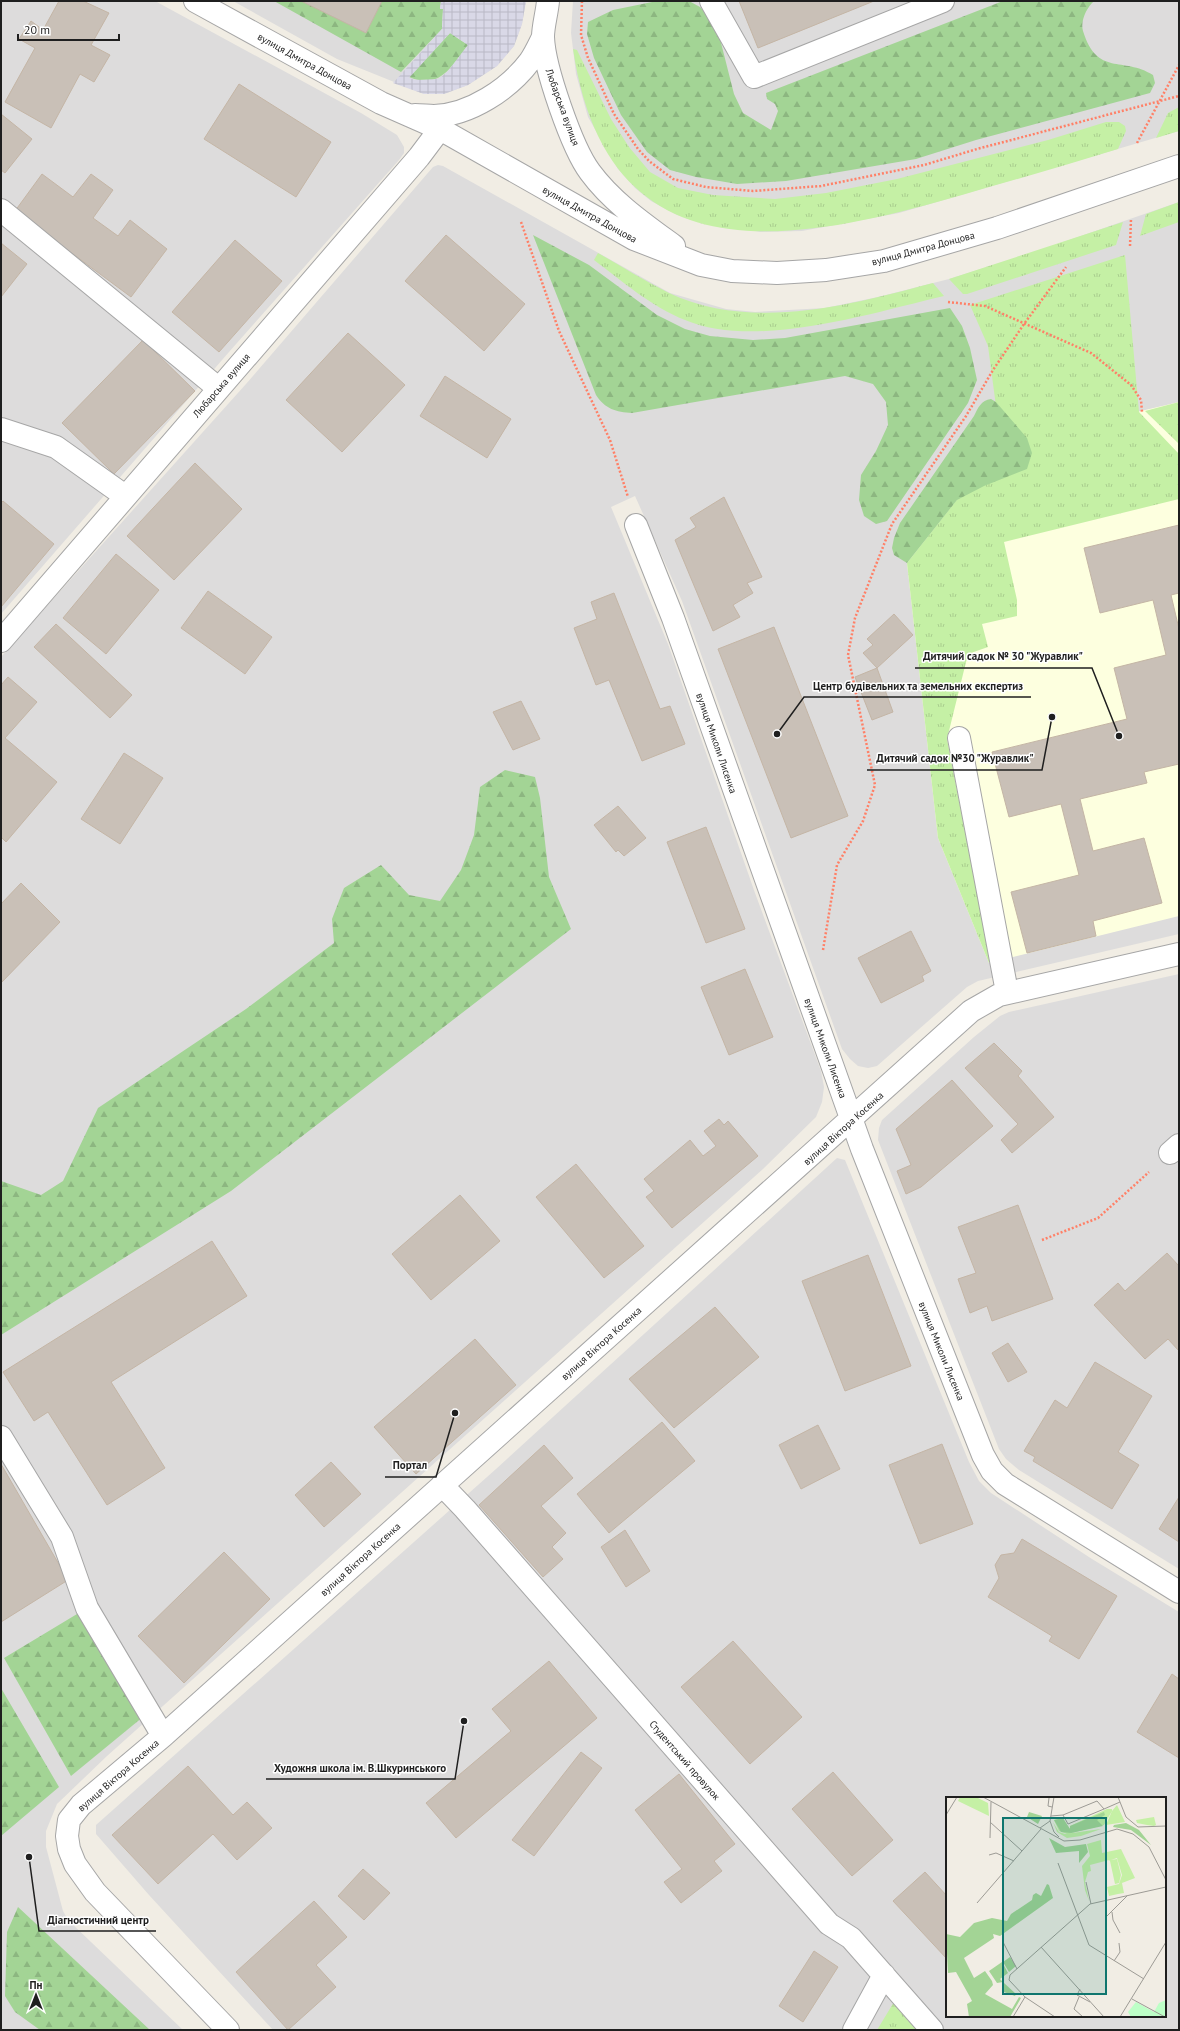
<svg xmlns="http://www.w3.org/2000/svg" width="1180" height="2031" viewBox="0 0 1180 2031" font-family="'PT Sans',sans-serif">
	<defs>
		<pattern id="grass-tufts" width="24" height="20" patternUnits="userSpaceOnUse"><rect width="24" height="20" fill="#c5f0a5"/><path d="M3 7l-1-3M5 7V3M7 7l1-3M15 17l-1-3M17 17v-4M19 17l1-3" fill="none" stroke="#a9cd8e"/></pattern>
		<pattern id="forest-firs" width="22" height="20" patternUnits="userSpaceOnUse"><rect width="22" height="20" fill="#a3d495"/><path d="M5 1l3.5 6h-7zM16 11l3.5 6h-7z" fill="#8cb680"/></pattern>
		<pattern id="plaza-grid" width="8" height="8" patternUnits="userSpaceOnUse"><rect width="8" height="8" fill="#d9d8e7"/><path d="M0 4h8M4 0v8" fill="none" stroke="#bab9c6"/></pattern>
	</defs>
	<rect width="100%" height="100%" fill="#f1ede4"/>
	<path fill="#dddcdc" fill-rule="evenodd" d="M1,1H155L361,113L397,135L404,147V153L399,160L229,352L1,614Z
		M233,1H526L522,24L514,46L497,66L468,85L444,94H424L337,59Z
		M573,1H1179V131L899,213L802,231L760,232L677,215L651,201L635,188L618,169L588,117L576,74L573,49L571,33Z
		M438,165L443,166L670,293L726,309L755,312L825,308L878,297L949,279L1026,255L1179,202V934L978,981L967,987L877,1066L868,1068L858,1066L850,1059L842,1049L682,601L635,496L611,507L668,644L755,893L821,1071L824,1087L822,1102L816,1117L763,1169L107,1756L57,1804L46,1831V1847L63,1911L68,1920L183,2030H1V657L246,384L433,167Z
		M1179,974V1569L1019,1470L1006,1459L999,1449L878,1140L879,1128L882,1120L974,1037L1000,1016L1009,1012Z
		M837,1158L845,1160L969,1462L979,1481L991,1493L1092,1559L1179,1612V2030H273L149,1895L96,1834V1825L496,1469ZM947,1798H1165V2016H947Z"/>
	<path fill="#fdffdf" d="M1179,402V916L989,963L938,838L907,563L1001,444Z"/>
	<path fill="url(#grass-tufts)" d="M573,49L577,50L611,119L629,147L650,172L678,188L713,195L775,199L826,193L897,179L1048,140L1106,122H1119L1125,126L1126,131L1118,149C1066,165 1014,180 962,195C793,244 607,280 573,49Z
		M1179,107V131L1156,138L1168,113Z
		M1179,202V222L1140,236L1146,214Z
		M1123,222L1116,245L967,294H963L949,279Z
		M598,253C621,266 645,281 669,293C752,332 850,305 933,283L944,296C871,313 756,350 685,320C652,307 623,282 594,260Z
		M1125,255L1139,412L1179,454V499L1004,542L1017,600V616L982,624L988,647L968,654L947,739L990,959L989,963L938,838L907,563L1001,444L988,346L970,305Z
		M1179,402V444L1145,411Z
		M894,2002L919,2030H877Z"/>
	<path fill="url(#forest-firs)" d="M274,1H441L440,9H443L442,29L401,72Z
		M657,1H689L700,7L710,17L718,31L734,94L743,113L771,130L778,111L775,104L767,99L766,93L1003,1H1094C1087,7 1080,21 1083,31C1097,77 1123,56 1153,75L1155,83L1150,93L976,140L916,159L786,181L737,184L696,177L670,170L647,152L621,115L594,58L587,34L588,22L613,10Z
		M450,33L468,45C451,67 440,90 409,77Z
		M533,235L589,265L657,315L685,329L710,336L753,340L785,338L950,308L962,326L970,348L977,380L968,403L887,521L876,524L864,516L859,500L861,475L876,451L888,425L886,402L873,384L845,376L632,413C616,412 605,409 596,395Z
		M991,399L996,402L1027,438L1032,453L1027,469L984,486L957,500L907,563L894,555L892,548L894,538L900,523L974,416C978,408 981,400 991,399Z
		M505,770L535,777L540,798L549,877L571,929L231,1191L1,1335V1181L41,1195L63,1181L98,1108L246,1009L334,943L332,919L344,888L381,865L409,895L440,901L461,870L474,835L480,787Z
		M87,1608L149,1712L71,1776L4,1658Z
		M1,1688L59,1787L1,1836Z
		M18,1907L150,2030H40L15,2012L5,1996L7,1932Z"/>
	<path fill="url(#plaza-grid)" fill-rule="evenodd" d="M441,1H526L522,24L514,46L497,66L468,85L444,94H424L393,83L442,29L443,9H440ZM450,33L468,45L448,71L439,79L416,80L409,78Z"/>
	<path fill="#c9c0b7" stroke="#c4b5a5" d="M59,1H83L109,13L91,45L110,55L94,82L80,74L51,128L5,102L35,48L19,39L31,21L43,30Z
		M301,1H382L366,33Z
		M739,1H874L758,48Z
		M239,84L331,142L296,197L204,139Z
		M1,114L32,139L5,173L1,170Z
		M42,174L73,197L91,174L113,190L93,218L118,236L130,220L167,249L131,297L15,211Z
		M446,235L525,304L484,351L405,281Z
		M235,240L282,281L219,352L172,312Z
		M1,243L27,264L1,297Z
		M348,333L405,385L342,452L286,400Z
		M143,340L195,391L114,474L62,423Z
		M445,376L511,419L487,458L420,416Z
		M195,463L242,509L174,580L127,536Z
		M724,497L762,577L747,583L753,593L733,605L740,617L713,631L675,540L696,527L690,518Z
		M3,501L54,544L1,607V503Z
		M1179,525V593L1171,595L1179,629V764L1144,772L1147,783L1080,799L1093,851L1144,838L1162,903L1093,921L1096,936L1027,953L1011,892L1079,875L1061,804L1009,817L992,752L1127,719L1114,668L1166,655L1153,600L1100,613L1084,548Z
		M116,554L159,590L106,654L63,618Z
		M208,591L272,637L245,674L181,628Z
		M614,593L660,709L670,706L685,744L642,761L609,680L596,685L574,628L597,619L591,602Z
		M894,614L913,635L877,668L863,653L873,645L867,639Z
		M56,624L132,695L110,718L34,647Z
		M774,627L848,816L791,838L718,649Z
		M877,668L893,712L872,720L855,677Z
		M8,677L37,702L5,738L57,782L6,842L1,837V685Z
		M521,701L540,739L513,750L493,712Z
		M124,753L163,778L120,844L81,819Z
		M618,806L646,838L624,856L618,850L616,852L594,825Z
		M706,827L745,929L706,943L667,842Z
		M21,883L60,922L1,983V904Z
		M911,931L931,971L922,976L924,981L881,1003L858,958Z
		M745,969L773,1037L729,1055L701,987Z
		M994,1043L1022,1071L1018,1076L1054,1117L1012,1153L1001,1140L1018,1124L965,1068Z
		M952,1080L993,1126L921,1187L906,1194L897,1171L911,1165L896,1129Z
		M719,1119L724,1125L728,1121L758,1156L672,1228L646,1197L654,1191L644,1179L690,1140L703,1156L716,1146L704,1131Z
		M576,1164L644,1246L604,1278L536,1197Z
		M460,1195L500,1241L431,1300L392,1254Z
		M1018,1205L1053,1299L992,1321L987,1306L970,1313L958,1279L976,1273L958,1227Z
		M212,1241L247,1296L111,1382L165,1468L107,1505L48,1412L34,1421L3,1372Z
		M1167,1253L1179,1266V1351L1168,1339L1145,1359L1094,1305L1118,1283L1125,1291Z
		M868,1255L911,1366L845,1391L802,1281Z
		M715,1307L759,1357L674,1428L629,1379Z
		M475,1339L516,1385L416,1474L374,1427Z
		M1008,1343L1027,1372L1008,1382L992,1353Z
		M1095,1362L1152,1396L1118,1452L1139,1465L1112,1509L1033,1461L1035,1457L1024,1451L1055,1400L1067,1408Z
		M662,1422L695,1461L609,1533L577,1494Z
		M818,1425L840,1469L801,1489L779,1445Z
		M942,1444L973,1524L920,1544L889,1465Z
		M544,1445L573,1478L541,1506L566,1533L552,1547L563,1559L543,1577L479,1505Z
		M331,1462L361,1494L324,1527L295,1495Z
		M1,1464L68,1580L1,1622Z
		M1179,1497V1542L1159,1529Z
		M625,1530L650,1571L626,1587L601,1547Z
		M1022,1539L1117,1596L1079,1659L1049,1641L1052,1636L988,1597L999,1578L995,1565L1001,1555L1014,1553Z
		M224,1552L270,1599L184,1683L138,1636Z
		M733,1641L802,1717L750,1764L681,1687Z
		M549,1661L597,1718L456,1838L426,1803L511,1731L492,1709Z
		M1172,1674L1179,1679V1758L1137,1732Z
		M581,1752L602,1768L534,1856L512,1840Z
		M188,1766L233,1815L247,1802L272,1828L237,1860L213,1834L158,1884L112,1835Z
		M833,1772L893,1840L852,1876L792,1809Z
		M679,1774L735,1844L714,1861L722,1871L681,1903L664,1882L682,1869L635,1810Z
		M363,1869L390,1893L364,1920L338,1896Z
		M925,1872L947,1896V1959L893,1901Z
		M314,1901L347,1937L316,1965L336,1987L288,2030L236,1972Z
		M814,1951L838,1967L803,2022L779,2006Z"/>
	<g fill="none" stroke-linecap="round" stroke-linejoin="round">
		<g stroke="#a6a6a6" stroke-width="24">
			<path id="minor" d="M195,1L381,103L440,129L634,239L701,265L732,271L777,273L826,270L884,261L997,228L1179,166
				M548,1C547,13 543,26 543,37C544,67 572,148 590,172C612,202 644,224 674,246
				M711,1L754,77L943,1
				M415,115C422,115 428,116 434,116C470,115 509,89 530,61C535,54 539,45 543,37
				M1,210L218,388
				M1,429L56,447L125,496
				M636,525L673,618L862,1149L983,1455L992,1471L1005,1484L1179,1592
				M1,641L419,157L440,129
				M959,738L1007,992
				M1170,1153L1179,1145
				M1,1437L62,1537L87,1608L163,1736
				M442,1485L465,1509L829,1924L851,1938L932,2030
				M228,2030L95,1892L75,1864L69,1849L67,1836L69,1820L81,1805L163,1736L971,1011L999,995L1179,954
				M854,2030L884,1975"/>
		</g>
		<path stroke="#ff8067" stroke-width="2.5" stroke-dasharray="2 2" stroke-linecap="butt" d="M582,1L581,35L588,58L614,114L638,149L649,161L673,179L706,187L753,191L821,186L924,165L977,149L1179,96
			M1137,143L1179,65
			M521,222L559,331L610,440L628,497
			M1130,246L1131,219
			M948,302L985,306L1091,353L1131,385L1141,400L1142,412
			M823,950L837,865L863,821L875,785L848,655L855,618L892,524L966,416L993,370L1024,324L1066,267
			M1042,1240L1098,1218L1149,1172"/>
		<use href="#minor" stroke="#fff" stroke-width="22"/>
	</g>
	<g text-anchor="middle" stroke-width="3" stroke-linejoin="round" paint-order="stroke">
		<g font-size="10" fill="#1f1f1f" stroke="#fff">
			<text transform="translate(305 61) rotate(29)" y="4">вулиця Дмитра Донцова</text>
			<text transform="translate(563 107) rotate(70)" y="4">Любарська вулиця</text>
			<text transform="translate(590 214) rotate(29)" y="4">вулиця Дмитра Донцова</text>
			<text transform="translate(923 248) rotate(-15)" y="4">вулиця Дмитра Донцова</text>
			<text transform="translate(221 385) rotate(-49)" y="4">Любарська вулиця</text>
			<text transform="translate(717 743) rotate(71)" y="4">вулиця Миколи Лисенка</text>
			<text transform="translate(826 1048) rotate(70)" y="4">вулиця Миколи Лисенка</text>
			<text transform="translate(843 1128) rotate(-42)" y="4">вулиця Віктора Косенка</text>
			<text transform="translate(601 1343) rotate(-42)" y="4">вулиця Віктора Косенка</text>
			<text transform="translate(942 1351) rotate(68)" y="4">вулиця Миколи Лисенка</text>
			<text transform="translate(360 1559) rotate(-42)" y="4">вулиця Віктора Косенка</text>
			<text transform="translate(685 1760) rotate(49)" y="4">Студентський провулок</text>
			<text transform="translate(118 1775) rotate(-41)" y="4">вулиця Віктора Косенка</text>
		</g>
	</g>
	<g transform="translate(946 1797)">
		<rect width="220" height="220" fill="#f1ede4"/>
		<path d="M14,0H30L42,6L43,19L12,4ZM171,8L179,25L160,28L166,14L158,28L121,37L113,34L108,23L115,21L124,32V29L161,12H166V14ZM208,20L210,28L208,29L201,28L200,23L201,28L191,26L190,23ZM107,25L113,35L119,37L155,32L135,39L121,41L111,35ZM155,43L156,56L175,52L189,81L176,86L178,96L172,97L169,89L172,97L163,99L161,90L173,87L176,78L171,61L165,63L171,62L175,78L173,86L169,87L164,64L159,59L163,63L144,68L145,74L142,75L139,85L143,104L139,93L136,69L144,59L141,47Z" fill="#c5f0a5"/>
		<path d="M83,15L96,19L92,27L81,20ZM158,15L159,18L151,23L157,29L125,36L115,35L108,23L117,21L124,32V29ZM180,26L193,33L205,48L185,33L167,30L168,28ZM103,41L119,50L140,47L142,55L133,66V54L110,56ZM101,87L103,88L107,101L54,139L47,137L48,141L18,161L28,181L39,174L46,184L47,188L39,197L66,212L73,200L75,201L64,220H23L21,207L26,204L24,200L10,175L2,176L0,137L14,140L28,126L46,121L61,124L65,117L86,103L87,98L90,96L95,99ZM64,160L70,169L63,175L57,165ZM56,165L62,176L54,182L57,185L51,186L43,174ZM58,186L70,197L69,199L58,195Z" fill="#a3d495"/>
		<path d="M220,203V220H185L182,215L190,205L208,215L213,206Z" fill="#bdffc7"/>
		<path fill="none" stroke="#9d9b95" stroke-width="1" d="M37,0L118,44L134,43L171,32L187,37L203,50L220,83M108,0L104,24L108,35L113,40M172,0L180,20L192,30L220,29M103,1L102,9L106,10M0,18L11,0M117,18L122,27L158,12M105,19L117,18L151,4L158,12L174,5M44,25L76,54M94,31L104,24M44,41L45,5M43,58L50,56L68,64M112,66L143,148L198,182M140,85L145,107M31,106L95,32M166,115L167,123L174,136M159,121L181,99M57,145L71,172M95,150L158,220M168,164L174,155L173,146M134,192L131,198L144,205M133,200L128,212L137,220M186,202L219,220M67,220L79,200M109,220L79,200L63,183L64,178L144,107L220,90M174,220L220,145"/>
		<path fill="#0f766e" fill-opacity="0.15" stroke="#0f766e" stroke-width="2" d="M57,21H160V197H57Z"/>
		<rect width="220" height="220" fill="none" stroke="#1f1f1f" stroke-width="2"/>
	</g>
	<path fill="none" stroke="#1f1f1f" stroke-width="1.5" d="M1119 736L1092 668H915M777 734L804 697H1031M1052 717L1042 770H867M455 1413L436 1477H385M464 1721L455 1779H266M29 1857L39 1931H156"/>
	<g fill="#1f1f1f" stroke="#fff" stroke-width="1.5">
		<circle cx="1119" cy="736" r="4"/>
		<circle cx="777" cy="734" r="4"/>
		<circle cx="1052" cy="717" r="4"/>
		<circle cx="455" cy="1413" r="4"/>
		<circle cx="464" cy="1721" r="4"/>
		<circle cx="29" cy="1857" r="4"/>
	</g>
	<g font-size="11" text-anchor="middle" font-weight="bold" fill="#1f1f1f" stroke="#fff" stroke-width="3" stroke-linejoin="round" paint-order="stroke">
		<text x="1003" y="660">Дитячий садок № 30 "Журавлик"</text>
		<text x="918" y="690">Центр будівельних та земельних експертиз</text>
		<text x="955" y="762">Дитячий садок №30 "Журавлик"</text>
		<text x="410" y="1469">Портал</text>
		<text x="360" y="1772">Художня школа ім. В.Шкуринського</text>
		<text x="98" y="1924">Діагностичний центр</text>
	</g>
	<rect width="1180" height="2031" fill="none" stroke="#1f1f1f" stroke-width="4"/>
	<g transform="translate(36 1995)" stroke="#ffffff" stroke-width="3" paint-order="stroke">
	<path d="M0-3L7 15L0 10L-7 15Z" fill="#1f1f1f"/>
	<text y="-6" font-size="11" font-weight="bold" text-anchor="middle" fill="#1f1f1f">Пн</text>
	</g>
	<path d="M18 34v6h101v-6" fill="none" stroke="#1f1f1f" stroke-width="2"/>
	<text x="24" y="34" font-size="12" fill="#1f1f1f" stroke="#ffffff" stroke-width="3" paint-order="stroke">20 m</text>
</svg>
